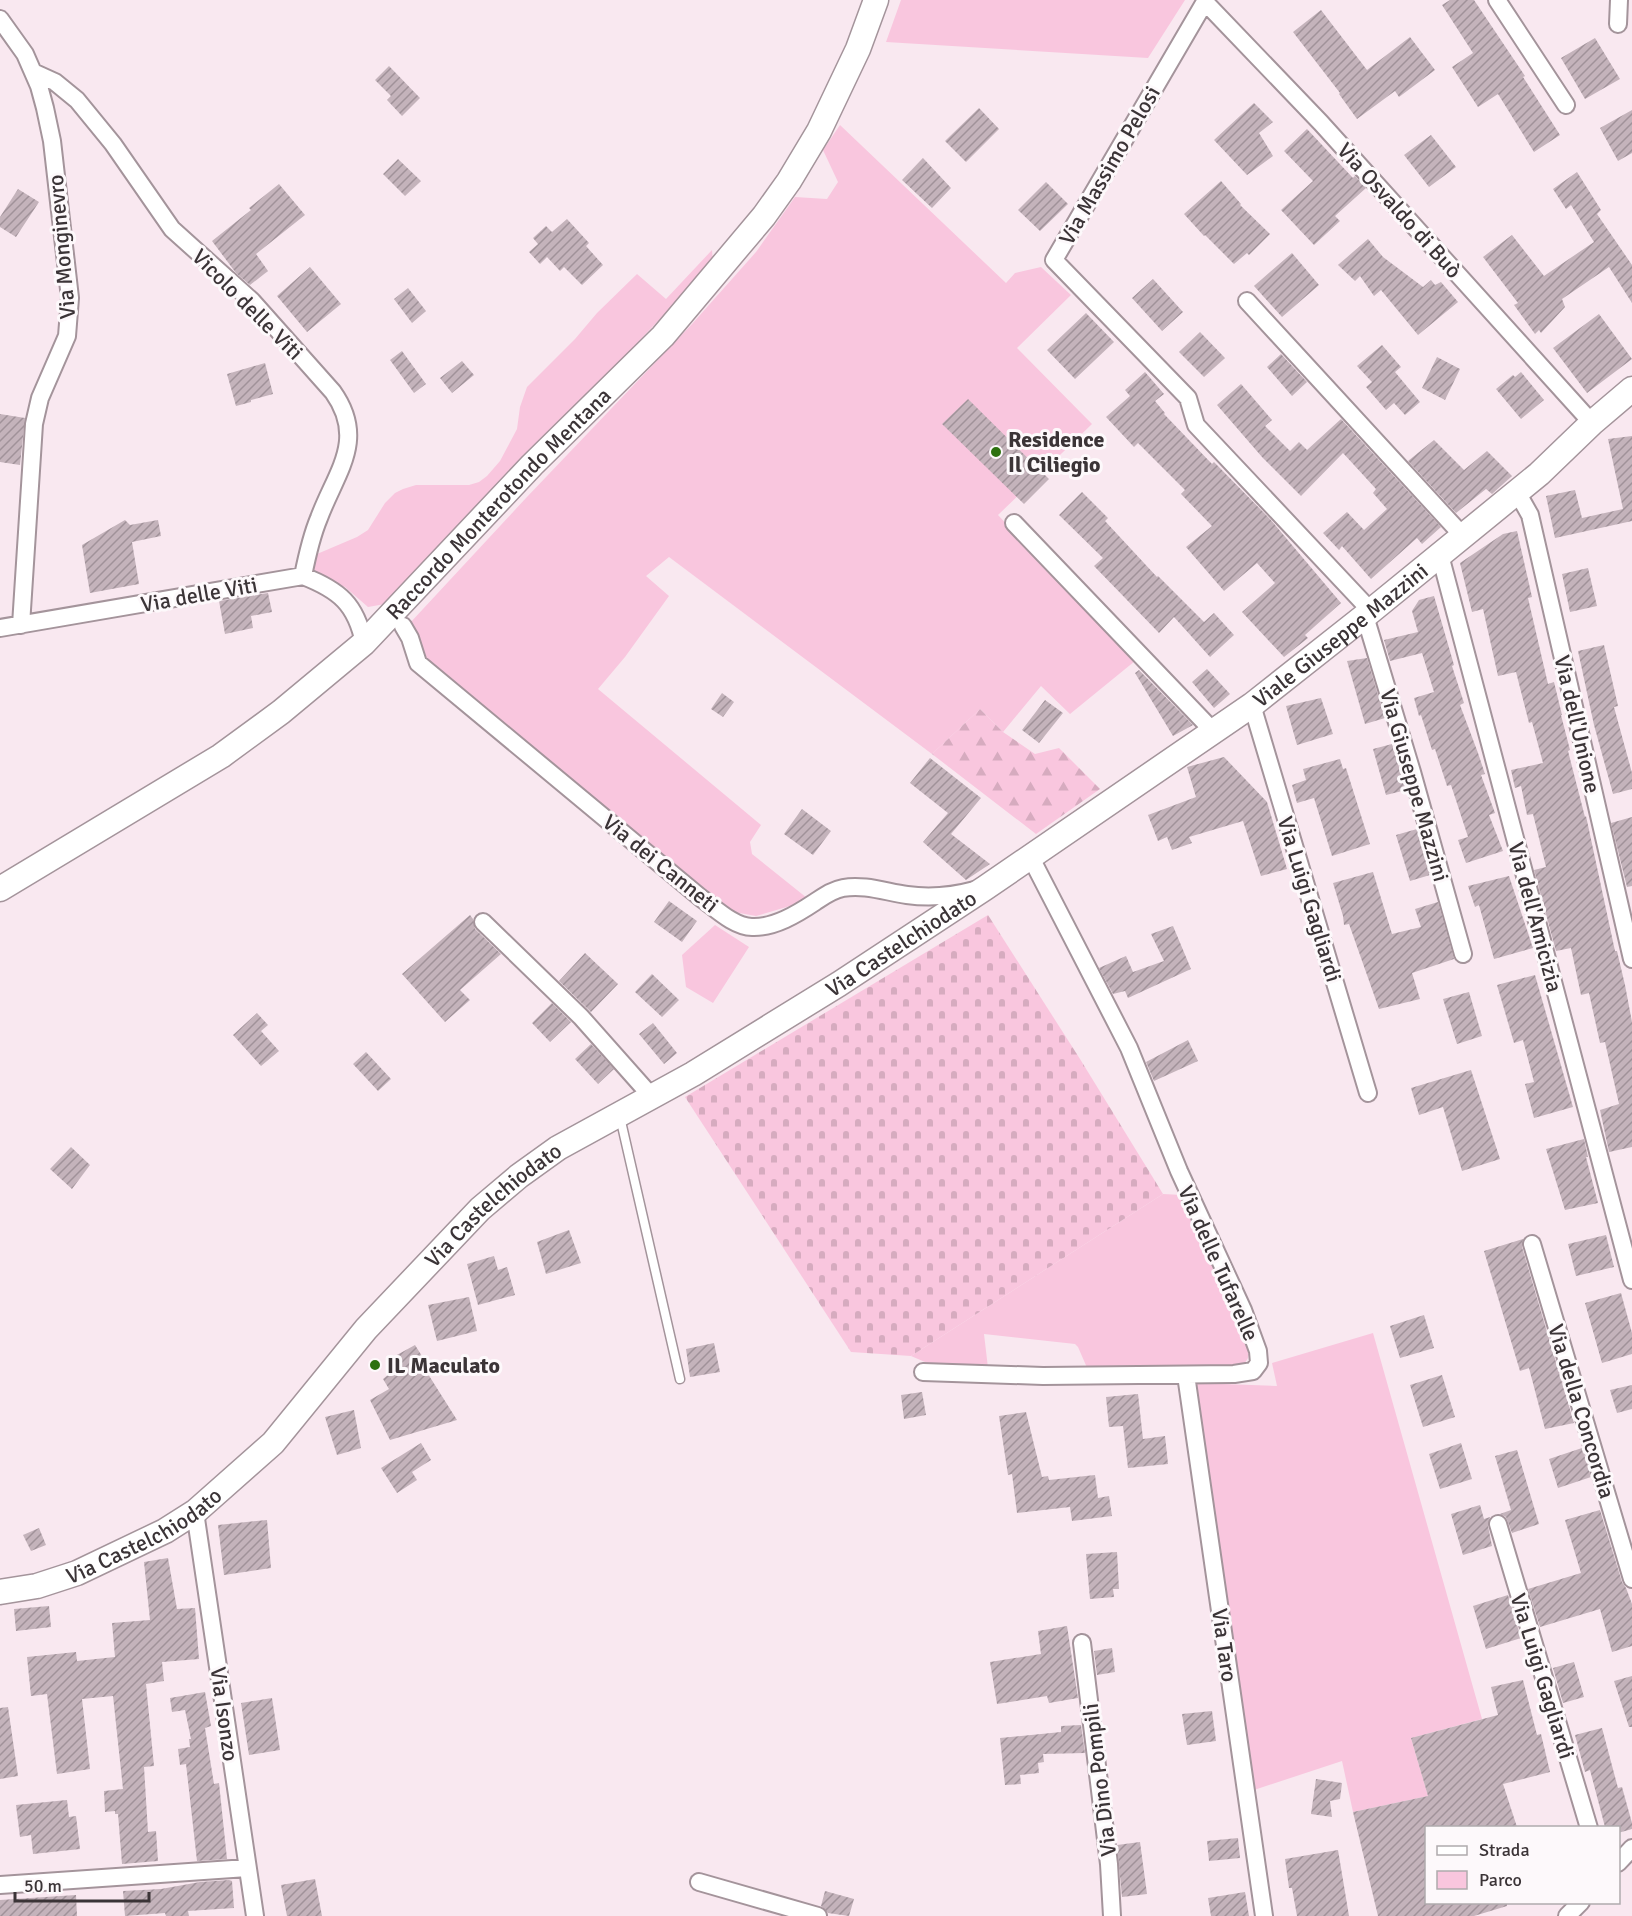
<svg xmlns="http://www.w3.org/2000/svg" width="1632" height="1916" viewBox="0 0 1632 1916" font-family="Signika,sans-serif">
	<defs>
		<pattern id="forest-firs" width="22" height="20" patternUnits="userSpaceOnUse" patternTransform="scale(1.5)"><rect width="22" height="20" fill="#f9c6de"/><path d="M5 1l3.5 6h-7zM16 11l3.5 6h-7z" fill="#d6abbf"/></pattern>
		<pattern id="cemetery-stones" width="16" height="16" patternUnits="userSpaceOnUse" patternTransform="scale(1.5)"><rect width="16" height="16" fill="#f9c6de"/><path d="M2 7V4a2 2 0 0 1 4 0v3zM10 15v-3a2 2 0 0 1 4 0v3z" fill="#d6abbf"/></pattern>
		<pattern id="building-hatch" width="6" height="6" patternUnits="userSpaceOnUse" patternTransform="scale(1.5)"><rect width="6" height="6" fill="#c4b3bb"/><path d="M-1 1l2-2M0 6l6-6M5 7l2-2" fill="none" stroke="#a09299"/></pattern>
	</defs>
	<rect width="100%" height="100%" fill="#f9e8f0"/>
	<path fill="#f9c6de" d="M901,0H1185L1148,58L886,42Z
		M840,125L1006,283L1015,273L1041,267L1071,295L1017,348L1092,424L998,515L1135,661L1070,714L1041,686L1003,732L980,709L932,754L669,557L646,576L669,596L625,657L598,689L761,825L750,842L752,854L807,898L790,906L756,916L734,912L420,658L410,623L526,498L692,324L756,252L795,197L827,199L838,182L823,150Z
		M712,250L713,263L398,595L385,604L368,607L345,587L317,576L312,565L317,554L357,537L368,530L385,503L395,493L403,489L416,485H469L479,482L487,476L500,461L517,429L520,407L527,387L575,339L597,313L637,274L666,299Z
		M715,925L749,947L713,1003L686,987L682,955Z
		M1163,1194L1182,1195L1250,1350L1248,1358L1243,1366L1088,1370L1078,1347L1075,1344L984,1334L988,1368L932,1365L911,1356Z
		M1373,1333L1482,1719L1411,1738L1428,1796L1353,1812L1342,1761L1254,1790L1196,1383L1277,1386L1272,1363Z"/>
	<path fill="url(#forest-firs)" d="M980,709L1003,732L1035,754L1059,748L1100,789L1036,834L932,754Z"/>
	<path fill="url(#cemetery-stones)" d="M988,915L1080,1059L1163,1194L911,1356L851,1352L685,1097Z"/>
	<path fill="url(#building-hatch)" d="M1450,0H1474L1525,76L1523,77L1560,135L1534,152L1498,94L1478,107L1452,67L1473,53L1442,5Z
		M1321,10L1367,70L1410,37L1435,70L1399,97L1395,91L1357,119L1339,94L1340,93L1293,32Z
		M1595,38L1620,79L1585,99L1561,58Z
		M389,66L420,98L402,116L387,100L391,96L375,80Z
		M1254,103L1273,122L1259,133L1273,156L1247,175L1214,140Z
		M979,108L999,129L966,162L945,141Z
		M1632,110V153L1618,161L1600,128Z
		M1307,129L1353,178L1355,176L1366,188L1335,216L1340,221L1314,245L1281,210L1313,181L1284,151Z
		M1431,135L1456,167L1429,187L1404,155Z
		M923,158L951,188L932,208L902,180Z
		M398,159L421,181L405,196L383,174Z
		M1577,172L1601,210L1597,214L1632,265V303L1609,267L1562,299L1565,307L1541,333L1539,330L1535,334L1514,305L1518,303L1483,257L1512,235L1544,276L1594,242L1571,205L1566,209L1553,189Z
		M1221,181L1241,204L1240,205L1270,234L1249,255L1247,253L1234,264L1205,235L1204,236L1184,214Z
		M1046,182L1068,204L1040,231L1018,210Z
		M279,184L305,215L256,254L268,271L250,285L236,273L212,241L251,210L249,208Z
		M18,189L39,202L16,237L0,227V217Z
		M567,219L589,243L586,246L603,265L582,285L564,267L560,271L547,257L540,264L529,252L538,244L533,238L546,226L552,232Z
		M1368,239L1383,257L1423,287L1431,280L1435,285L1441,282L1458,302L1418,335L1381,290L1374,296L1360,276L1355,281L1338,265Z
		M1292,253L1319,285L1282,317L1254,286Z
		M310,267L341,304L307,332L277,296Z
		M1153,279L1183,312L1162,331L1132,298Z
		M408,288L426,311L412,323L394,299Z
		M1086,313L1114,342L1075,379L1047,350Z
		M1599,314L1632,359L1587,393L1553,348Z
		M1200,332L1225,358L1204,377L1179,352Z
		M1382,345L1401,367L1395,372L1420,402L1405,415L1394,403L1386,410L1366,387L1372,382L1357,366Z
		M402,351L426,384L414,393L390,360Z
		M1281,354L1307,382L1292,396L1267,367Z
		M1437,357L1460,369L1445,400L1422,388Z
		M462,361L474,375L452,393L440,378Z
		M265,363L273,394L251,400V402L236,406L227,374Z
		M1145,372L1164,394L1155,401L1165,413L1164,414L1212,464L1214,462L1270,519L1341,603L1305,635L1308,638L1284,657L1242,612L1275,583L1257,563L1224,591L1186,547L1212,526L1181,494L1185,490L1138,443L1134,447L1106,417L1130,396L1125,390Z
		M1521,372L1544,400L1521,419L1496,389L1513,375L1515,377Z
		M1241,384L1272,420L1265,426L1290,451L1299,442L1307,450L1341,419L1441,527L1422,544L1417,538L1371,579L1342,546L1339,550L1323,533L1347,512L1364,530L1387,509L1373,493L1376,489L1343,453L1301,496L1262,457L1217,405Z
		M968,399L1049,479L1024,504L942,424Z
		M0,414L25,418L20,465L0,462Z
		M1632,436V521L1555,538L1546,496L1575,490L1582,518L1623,509L1608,439Z
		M1434,440L1464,470L1487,451L1512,476L1492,494L1486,489L1456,513L1408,461Z
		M1082,492L1108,518L1105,521L1157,577L1158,576L1204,622L1214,613L1234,635L1210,657L1174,617L1159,633L1094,566L1103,558L1059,515Z
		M125,520L130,525L158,520L161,536L132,542L139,584L90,593L82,545Z
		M1517,531L1532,597L1528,598L1548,684L1554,682L1562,715H1561L1570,750L1568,751L1585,817L1586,816L1615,951H1617L1625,985L1632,1022V1147L1609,1152L1600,1110L1619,1104L1605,1042L1600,1043L1589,993L1581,995L1571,948L1556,951L1534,870L1546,867L1533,814L1527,815L1521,786L1515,788L1511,770L1543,763L1532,722L1529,723L1516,672L1498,676L1483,609L1472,612L1460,563L1503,534Z
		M1588,568L1597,606L1570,612L1562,574Z
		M268,593L272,612L251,616L253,628L225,634L219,601Z
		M1434,596L1454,665L1452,666L1464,703L1460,705L1478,753L1485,774L1481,775L1495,813L1489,815L1503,851L1466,863L1458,840L1468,837L1451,785L1447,786L1435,749L1432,750L1421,715L1419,716L1414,698L1434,692L1422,653L1390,661L1384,640L1418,632L1412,611L1419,600Z
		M1604,645L1618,706L1614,707L1632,773V789L1613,794L1594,725L1578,651Z
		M1367,658L1385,718L1365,724L1347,661Z
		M1207,669L1230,694L1214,708L1192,682Z
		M1139,670L1190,722L1193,725L1173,736L1135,673Z
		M722,693L734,702L723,717L711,709Z
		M1321,698L1333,734L1297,745L1286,706Z
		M1045,700L1063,713L1039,743L1022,730Z
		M1392,744L1406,790L1386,795L1373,749Z
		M1224,757L1267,802L1287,869L1261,876L1243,821L1189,837L1192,843L1172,850L1167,837L1158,841L1148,815L1196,797L1187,767Z
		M930,758L981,798L951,834L990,864L966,880L923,842L948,813L910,783Z
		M1340,759L1343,769L1346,768L1370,844L1332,856L1314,798L1297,803L1292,785L1306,780L1303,769Z
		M802,809L831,831L813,855L784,834Z
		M1632,817V886L1627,887L1611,823Z
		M1417,829L1430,875L1410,881L1396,835Z
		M1373,872L1392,934L1421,927L1415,909L1438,902L1454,959L1412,973L1420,999L1379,1009L1349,924L1344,925L1343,916L1333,883Z
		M1509,876L1533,948L1494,959L1479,905L1475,907L1468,886Z
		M669,901L697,921L682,942L654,922Z
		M470,915L473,919L475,929L501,954L460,990L470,1000L445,1022L402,974Z
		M1173,926L1191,969L1128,998L1125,991L1113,994L1099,968L1126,956L1133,972L1164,961L1151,934Z
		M585,953L618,984L591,1012L559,981Z
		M652,974L679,1000L662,1017L635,992Z
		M1535,975L1573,1107L1534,1118L1525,1084L1534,1082L1523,1040L1514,1043L1497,985Z
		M1469,992L1482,1036L1457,1044L1443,999Z
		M552,1003L571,1022L550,1042L532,1023Z
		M257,1013L268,1025L261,1031L279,1051L261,1066L233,1035Z
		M653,1023L677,1053L664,1064L639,1034Z
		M1188,1040L1198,1061L1154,1081L1146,1062Z
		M591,1044L614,1069L598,1084L575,1059Z
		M366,1052L391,1079L378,1091L353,1064Z
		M1471,1070L1500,1159L1462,1171L1443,1107L1419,1115L1411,1088Z
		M1584,1139L1588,1157H1586L1598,1203L1565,1210L1546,1149Z
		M71,1147L90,1165L72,1189L50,1169Z
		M569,1230L581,1263L546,1274L537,1242Z
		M1606,1235L1614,1267L1576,1276L1568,1244Z
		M1523,1239L1522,1247L1574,1423L1545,1429L1529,1368L1520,1371L1484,1251Z
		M494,1256L498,1270L507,1267L515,1295L478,1305L467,1264Z
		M1621,1293L1632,1333V1354L1602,1363L1585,1303Z
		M469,1297L477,1331L437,1341L428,1305Z
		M1424,1315L1434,1348L1400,1358L1390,1326Z
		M714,1343L720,1372L690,1377L686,1349Z
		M415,1345L432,1372L428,1374L457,1420L390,1440L370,1400L389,1389L383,1379L400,1365L395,1356Z
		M1442,1375L1455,1417L1423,1427L1410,1385Z
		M1632,1385V1409L1617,1413L1610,1390Z
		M922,1392L926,1415L904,1419L901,1395Z
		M1138,1394L1143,1439L1165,1436L1168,1464L1128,1468L1123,1426L1109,1427L1106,1397Z
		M354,1410L361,1448L337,1455L325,1417Z
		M1026,1412L1042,1477L1048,1476L1049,1480L1095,1475L1098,1498L1109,1496L1112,1516L1072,1521L1070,1507L1017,1513L1012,1474L1008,1475L999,1416Z
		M421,1443L431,1460L412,1472L417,1480L397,1493L381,1468Z
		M1461,1443L1472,1479L1440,1489L1429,1454Z
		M1582,1448L1591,1477L1558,1488L1549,1459Z
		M1517,1450L1539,1524L1512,1533L1506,1517L1500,1514L1511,1510L1495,1456Z
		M1480,1505L1484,1519L1490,1517L1488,1526L1492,1546L1463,1555L1451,1514Z
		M1600,1510L1622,1582L1626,1588L1632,1604V1646L1612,1652L1600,1609L1540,1627L1528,1589L1581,1573L1565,1520Z
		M267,1520L271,1568L224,1575L218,1525Z
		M39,1528L46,1545L31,1551L23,1535Z
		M1117,1552L1119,1589H1113L1114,1597L1090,1599L1086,1554Z
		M168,1558L177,1609L195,1608L199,1659L162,1662L164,1681L146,1684L154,1766L144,1767L148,1832L156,1831L158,1861L122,1864L118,1814H115V1811L105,1812L104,1791L123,1789L113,1696L82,1699L90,1769L57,1774L47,1694L31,1696L27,1657L76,1652L77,1661L115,1657L112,1623L150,1620L144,1562Z
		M1508,1595L1521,1638L1486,1649L1473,1606Z
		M49,1606L51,1627L16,1631L14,1609Z
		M1067,1626L1078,1698L1049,1703L1047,1696L997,1704L990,1662L1041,1654L1038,1631Z
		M1112,1648L1115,1672L1097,1675L1094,1651Z
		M1574,1662L1584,1697L1563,1703L1553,1668Z
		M1632,1676V1727H1629L1614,1681Z
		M1523,1680L1537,1735L1541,1734L1550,1772L1503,1784L1517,1827H1426V1902H1507V1906L1474,1916H1378L1353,1812L1428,1796L1411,1738L1498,1715L1491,1687Z
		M205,1692L211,1726L205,1728L214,1784L219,1783L227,1859L197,1861L186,1764L180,1765L178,1749L190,1747L189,1739H191L185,1710L172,1712L170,1698Z
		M272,1698L280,1750L249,1755L241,1703Z
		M8,1707L18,1776L0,1779V1708Z
		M1212,1711L1216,1741L1187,1745L1182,1714Z
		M1081,1725L1085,1753L1043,1754L1044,1762L1038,1763L1039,1773L1020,1775L1021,1784L1005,1785L1000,1738L1061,1732V1726Z
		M1602,1728L1618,1788L1622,1787L1632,1823V1829L1618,1833V1827H1605L1590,1770L1585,1772L1575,1735Z
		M1316,1779L1342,1783L1340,1799L1330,1801L1332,1817L1311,1814Z
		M67,1800L69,1817L76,1816L80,1849L33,1854L31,1835L20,1837L16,1805Z
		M1238,1838L1240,1858L1209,1861L1207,1841Z
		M1140,1842L1147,1894L1122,1897L1117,1845Z
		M1338,1850L1349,1916H1297L1292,1888H1289L1285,1859Z
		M315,1879L322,1916H287L281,1885Z
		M229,1880L232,1881L234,1908L188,1911L189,1916H166L165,1913L125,1916L123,1891L161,1889L200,1882Z
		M825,1891L854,1899L849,1916L828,1913L821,1906Z
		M1245,1892L1249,1916H1211L1208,1898Z
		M76,1895L77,1916H0V1900Z"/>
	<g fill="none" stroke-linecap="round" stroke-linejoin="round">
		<g stroke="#a4949b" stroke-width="11">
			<path id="lane" d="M620,1117L680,1379"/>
		</g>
		<g stroke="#a4949b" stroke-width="20">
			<path id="street" d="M1206,0L1054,260L1188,398L1196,425L1371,611
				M1497,0L1566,105
				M1205,2L1321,123L1592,423
				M0,19L25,54L39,86L45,108L52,141L70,298L67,336L40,398L34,424L21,625
				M1618,24L1619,0
				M33,72L55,82L77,100L113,144L172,229L252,301L333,392C367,440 336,472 319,518C311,537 307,556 303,576
				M1247,301L1463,536
				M1517,492L1530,515L1632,959
				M1014,523L1214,732
				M1440,555L1632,1280
				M1365,616L1412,772L1463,954
				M403,626L410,638L418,663L701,898C715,908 734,927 752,927C774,928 797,914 815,902C824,896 832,890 843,888C864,884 886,892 907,895C929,898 953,896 975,890
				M0,628L303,576C339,590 356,604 364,643
				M1252,705L1368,1093
				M483,922L581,1017L652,1097
				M1532,1244L1632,1579
				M923,1372L1043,1376L1234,1374L1253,1371L1259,1363L1258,1351L1243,1310L1179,1171L1129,1048L1030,856
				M1186,1375L1264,1916
				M195,1512L255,1916
				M1498,1524L1589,1828
				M1082,1643L1109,1864L1112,1916
				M1618,1863L1632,1848
				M699,1882L818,1916
				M0,1885L247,1868
				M1567,1916L1581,1902"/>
		</g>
		<g stroke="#a4949b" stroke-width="27">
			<g id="secondary">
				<path id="s1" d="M0,889L221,756L281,712L364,643L532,465L663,336L764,216L789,181L819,131L858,49L876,0"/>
				<path id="s2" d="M0,1592L37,1586L77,1573L165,1531L195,1512L273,1443L366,1329L480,1209L519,1176L558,1148L693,1074L839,984L985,888L1252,705L1371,611L1539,474L1592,423L1632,389"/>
			</g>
		</g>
		<use href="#lane" stroke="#fff" stroke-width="8"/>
		<use href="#street" stroke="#fff" stroke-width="16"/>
		<use href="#secondary" stroke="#fff" stroke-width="24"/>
	</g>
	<g fill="#2d710f" stroke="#fdf9fb" stroke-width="2">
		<circle cx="996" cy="452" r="6"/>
		<circle cx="375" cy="1365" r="6"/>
	</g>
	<g text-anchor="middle" stroke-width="6" stroke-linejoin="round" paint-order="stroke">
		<g font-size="22" fill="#3b3437" stroke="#fdf9fb">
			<text transform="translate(1109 165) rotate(-60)" y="8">Via Massimo Pelosi</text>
			<text transform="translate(1400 210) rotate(48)" y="8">Via Osvaldo di Buò</text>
			<text transform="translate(61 247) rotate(-95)" y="8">Via Monginevro</text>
			<text transform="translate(248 304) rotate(45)" y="8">Vicolo delle Viti</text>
			<text dy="8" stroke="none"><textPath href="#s1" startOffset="634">Raccordo Monterotondo Mentana</textPath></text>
			<text transform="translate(199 594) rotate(-10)" y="8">Via delle Viti</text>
			<text dy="8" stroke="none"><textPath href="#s2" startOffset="1665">Viale Giuseppe Mazzini</textPath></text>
			<text transform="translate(1578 724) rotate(77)" y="8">Via dell'Unione</text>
			<text transform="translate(1415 785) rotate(74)" y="8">Via Giuseppe Mazzini</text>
			<text transform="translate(661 863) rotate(39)" y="8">Via dei Canneti</text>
			<text transform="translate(1310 899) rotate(73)" y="8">Via Luigi Gagliardi</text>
			<text transform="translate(1536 917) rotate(75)" y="8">Via dell'Amicizia</text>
			<text dy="8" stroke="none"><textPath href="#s2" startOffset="1128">Via Castelchiodato</textPath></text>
			<text dy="8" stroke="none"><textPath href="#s2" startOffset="642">Via Castelchiodato</textPath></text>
			<text transform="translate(1219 1263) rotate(66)" y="8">Via delle Tufarelle</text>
			<text transform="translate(1582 1411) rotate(73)" y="8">Via della Concordia</text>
			<text dy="8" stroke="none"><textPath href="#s2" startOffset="156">Via Castelchiodato</textPath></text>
			<text transform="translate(1225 1645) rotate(82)" y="8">Via Taro</text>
			<text transform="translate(1543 1676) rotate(73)" y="8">Via Luigi Gagliardi</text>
			<text transform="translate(225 1714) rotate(82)" y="8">Via Isonzo</text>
			<text transform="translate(1099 1780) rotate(-97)" y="8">Via Dino Pompili</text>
		</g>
		<g font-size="22" font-weight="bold" fill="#3b3437" stroke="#fdf9fb" text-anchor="start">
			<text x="1008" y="447">Residence<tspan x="1008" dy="25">Il Ciliegio</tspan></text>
			<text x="387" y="1373">IL Maculato</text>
		</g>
	</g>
	<rect x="1425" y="1826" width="195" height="78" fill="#fdf9fb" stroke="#afaaad" stroke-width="1.5"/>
	<rect x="1437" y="1846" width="30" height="9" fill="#ffffff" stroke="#afaaad" stroke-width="1.5"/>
	<text x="1479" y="1856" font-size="18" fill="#3b3437">Strada</text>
	<rect x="1437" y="1871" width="30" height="18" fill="#f9c6de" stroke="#afaaad" stroke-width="1.5"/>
	<text x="1479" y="1886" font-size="18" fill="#3b3437">Parco</text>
	<path d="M15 1892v9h134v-9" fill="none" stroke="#3b3437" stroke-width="3"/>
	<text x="24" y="1892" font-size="18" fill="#3b3437" stroke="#fdf9fb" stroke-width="4.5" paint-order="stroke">50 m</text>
</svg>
